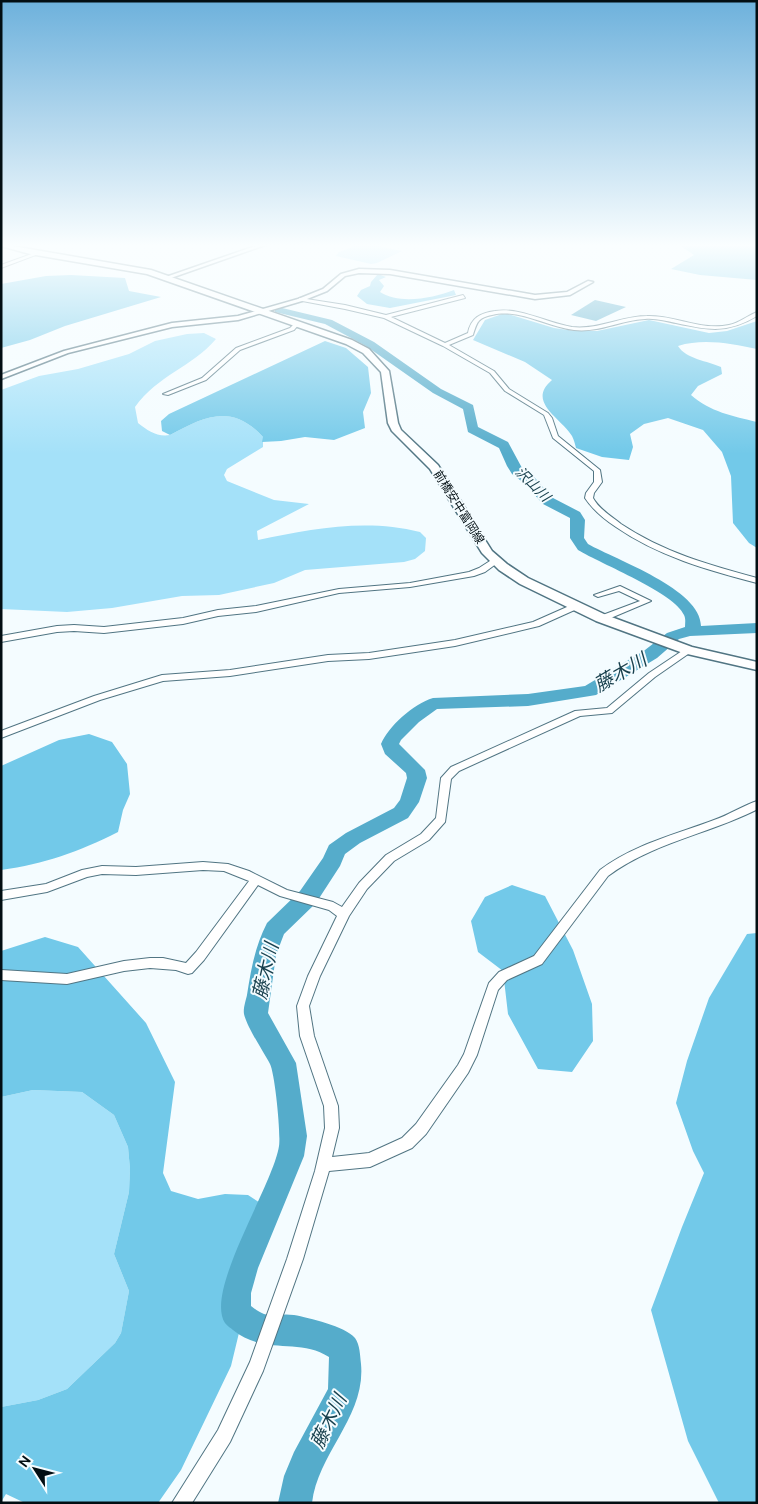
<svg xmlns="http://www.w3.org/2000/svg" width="758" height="1504" viewBox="0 0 758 1504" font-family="Ubuntu,'Noto Sans JP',sans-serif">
	<rect width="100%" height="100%" fill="#f4fcff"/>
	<path fill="#a4e1f9" d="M360,244H368L402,251L377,263L371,264L336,256L339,252Z
		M204,333L216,339C192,367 158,375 135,407L138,423C148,431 157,437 170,435C205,416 232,403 263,437V447L227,469L224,475L227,481L274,500L309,504L257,531L258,540C310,529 366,518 420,532L426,538L425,551L415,559L404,562L305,570L274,583L219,595L182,596L112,608L67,612L1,609V390L39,376L78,369L129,354L155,341L187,334Z
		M33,1090L82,1092L114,1115L128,1147L130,1169L129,1192L114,1254L129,1291L121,1333L115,1343L67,1389L38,1400L1,1407V1097Z"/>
	<path fill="#72c9e9" d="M678,244H757V280L700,275L671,269L694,255Z
		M378,274L386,277L379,280L384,286L380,292C400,305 433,298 454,290L456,295L390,308L367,304L357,296L361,290L370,286L371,282Z
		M71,275L125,278L129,291L161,297L65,326L30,340L1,348V284L46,276Z
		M505,313L554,328L575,331H597L649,320L709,333L727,331L757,321V349C732,344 704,338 678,346C686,359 708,361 721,367L722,374L698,386L691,395C710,412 733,416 757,422V548L749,543L733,523L731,476L722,452L703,430L668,418L644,424L630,434L633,447L629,460L602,457L576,448C575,444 574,440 572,436C561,418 526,402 552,380L525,362L473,340L485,320Z
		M325,341L346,348L368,367L371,393L363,412L365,428L334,440L305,437L281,441L262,442L263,437C232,403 205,416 170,435L162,431L161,421L169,414Z
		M89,734L112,742L127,764L130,794L123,810L118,832C78,852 45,864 1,870V766L59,740Z
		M512,885L545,896L573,950L592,1004L593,1041L572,1072L538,1069L508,1014L503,971L478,952L471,921L485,897Z
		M757,933V1503H719L688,1441L651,1310L682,1227L704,1173L693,1151L676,1103L687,1061L709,998L747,934Z
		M45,937L78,947L146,1023L175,1082L163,1173L171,1191L198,1199L225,1194L248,1195L265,1206L251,1283L231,1366L181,1470L158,1503H25L6,1494L1,1502V1407L38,1400L67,1389L115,1343L121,1333L129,1291L114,1254L129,1192L130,1169L128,1147L114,1115L82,1092L33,1090L1,1097V951Z"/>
	<path fill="#55accb" d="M595,300L626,307L596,321L571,315Z"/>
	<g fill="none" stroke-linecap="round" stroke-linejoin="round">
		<path fill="#55accb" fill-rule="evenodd" d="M278,307L332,320L374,342L441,389L473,405L478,427L508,442L522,468L534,477L553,498L580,512L585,520L584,538L588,544C616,560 701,589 701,626L757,623V633L690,636L679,639L657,658L596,695L590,696L528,706L437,709L419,722L401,740L399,744L425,770L427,778L419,802L408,818L360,843L345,854L340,866L316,903L284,934L276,955L268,1013L296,1063L307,1136L304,1156L258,1268L251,1293V1306C271,1322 274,1312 294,1315C309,1318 345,1326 355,1338C360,1345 360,1355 361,1364C366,1416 318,1453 312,1503H278L284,1476L294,1452L328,1389L329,1357C299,1337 265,1356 233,1330C231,1328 227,1326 225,1323C204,1291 273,1186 279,1146C281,1134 275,1074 270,1064C263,1051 247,1027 244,1014C243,1008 246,1000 247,995C251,970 255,946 267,923L300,891L323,858L329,845L346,833L394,808L400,800L407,778L406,773L385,754L381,744C389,726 413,704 433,698L528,694L585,686L645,650L667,633L685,627C685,623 686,619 684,615C675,593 601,564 578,550L570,538V518L543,504L524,483L512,474L507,466L499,448L468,432L463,409L433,393L366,346L325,324L275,312V308Z"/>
		<g stroke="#517583" stroke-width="2">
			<path id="minor" d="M37,252L41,253L1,268V265Z
				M463,295L465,298L391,317L445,343L468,333C471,318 480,313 495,311C520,307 547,323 572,327C599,330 621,316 647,316C675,315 701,331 729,325C739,323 747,316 757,312V316C727,334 708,330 676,323C666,321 655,318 645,319C621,320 599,333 574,330C547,327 519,308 492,315C477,318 477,323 473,335L449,345L494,371L509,389L548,413L552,418L558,436L600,470L602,482L594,493L593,498C599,509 611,516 621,524C663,552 709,565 757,578V583C707,570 658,556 616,527C604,519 593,510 585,498L586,493L594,482V471L553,438L544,415L505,391L490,373L443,346L384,318L345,309L297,300L300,298L345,305L386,315Z
				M296,322L299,324L294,330L240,350L206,380L168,395L163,394L202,378L236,348L290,328Z
				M493,559H496L500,561L485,572L474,576L410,587L339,593L256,612L218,616L183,624L104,633L74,631L57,632L1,642V636L57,626L74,625L104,627L183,618L218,610L256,606L339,589L410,583L469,572L479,568Z
				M620,586L651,601L606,620H600L599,618L600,616L640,601L619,591L598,597L594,595Z
				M576,603L579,604V608L539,626L455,646L369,659L328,661L230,676L163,681L100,700L1,738V731L94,696L162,675L230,670L328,655L369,653L455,640L533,622Z
				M688,647L692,650L691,652L655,677L612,713L580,716L459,771L451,779L445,822L429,840L394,861L367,889L349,916L320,976L309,1006L314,1036L338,1106L339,1128L332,1157L369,1153L402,1138L416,1124L458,1065L464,1054L489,983L499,972L534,956L600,870C635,844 674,835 714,820C729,815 742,806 757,801L756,810C708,834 652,843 608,876L542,964L507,980L498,990L477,1055L468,1073L426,1134L412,1148L370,1167L329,1171L303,1259L263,1371L230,1442L192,1503H172L218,1430L250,1362L287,1259L315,1171L325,1128L324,1106L300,1036L297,1006L308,976L337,916L329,910L280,896L258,885L204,960L192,973L188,974L176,970L150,968L124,971L67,984L1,980V970L67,974L124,961L150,958H163L186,963L196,952L249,881L224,871L203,870L136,875L102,874L87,877L47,892L1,900V891L46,884L82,870L102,866L136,867L203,862L228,864L249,871L287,890L333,902L342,907L359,883L386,855L421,834L436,818L441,778L451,767L575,711L607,708L649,673Z"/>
		</g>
		<g stroke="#517583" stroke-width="3">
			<path id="tertiary" d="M261,244H268L168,279L163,278Z
				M359,269L390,270L535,295L567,292L588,281L593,282L570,295L535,299L390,274L359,273L345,276L327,291L302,301L238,320L172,327L68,353L1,379V375L64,351L172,323L238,316L298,299L323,289L341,274Z"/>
		</g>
		<g stroke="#517583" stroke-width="3">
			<path id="primary" d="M1,244L151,270L352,340L369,349L389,371L398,423L401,430L438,465L492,551L507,564L528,578L606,615L692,647L757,662V670L683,653L596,621L520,584L499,570L482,553L430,469L392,431L388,423L381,372L363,353L346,344L147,274L30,254L1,246Z"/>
		</g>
		<use href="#minor" fill="#fff" fill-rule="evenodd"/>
		<use href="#tertiary" fill="#fff" fill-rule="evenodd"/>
		<use href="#primary" fill="#fff" fill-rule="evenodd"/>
	</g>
	<linearGradient id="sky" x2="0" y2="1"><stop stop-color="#6db1dc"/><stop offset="0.54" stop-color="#fafeff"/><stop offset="1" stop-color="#fafeff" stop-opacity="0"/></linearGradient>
	<rect width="758" height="454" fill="url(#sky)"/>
	<g text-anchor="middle" stroke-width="4" stroke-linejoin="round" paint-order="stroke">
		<g font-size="12" fill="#020e13" stroke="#f4fcff">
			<text transform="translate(459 507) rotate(58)" y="4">前橋安中富岡線</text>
		</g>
		<g font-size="14" font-style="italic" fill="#173f4c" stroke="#f4fcff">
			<text transform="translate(533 484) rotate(45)" y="5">沢山川</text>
		</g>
		<g font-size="19" font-style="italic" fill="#173f4c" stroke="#f4fcff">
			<text transform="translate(620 672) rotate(-30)" y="7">藤木川</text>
			<text transform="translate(265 971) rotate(-77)" y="7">藤木川</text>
			<text transform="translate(328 1421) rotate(-64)" y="7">藤木川</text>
		</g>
	</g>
	<rect width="758" height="1504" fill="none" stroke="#020e13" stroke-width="5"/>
	<g transform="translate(35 1469) rotate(306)" stroke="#f4fcff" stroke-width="4" paint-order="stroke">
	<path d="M0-4L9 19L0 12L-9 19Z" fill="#020e13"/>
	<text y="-8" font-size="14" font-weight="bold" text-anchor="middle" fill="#020e13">N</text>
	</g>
</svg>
